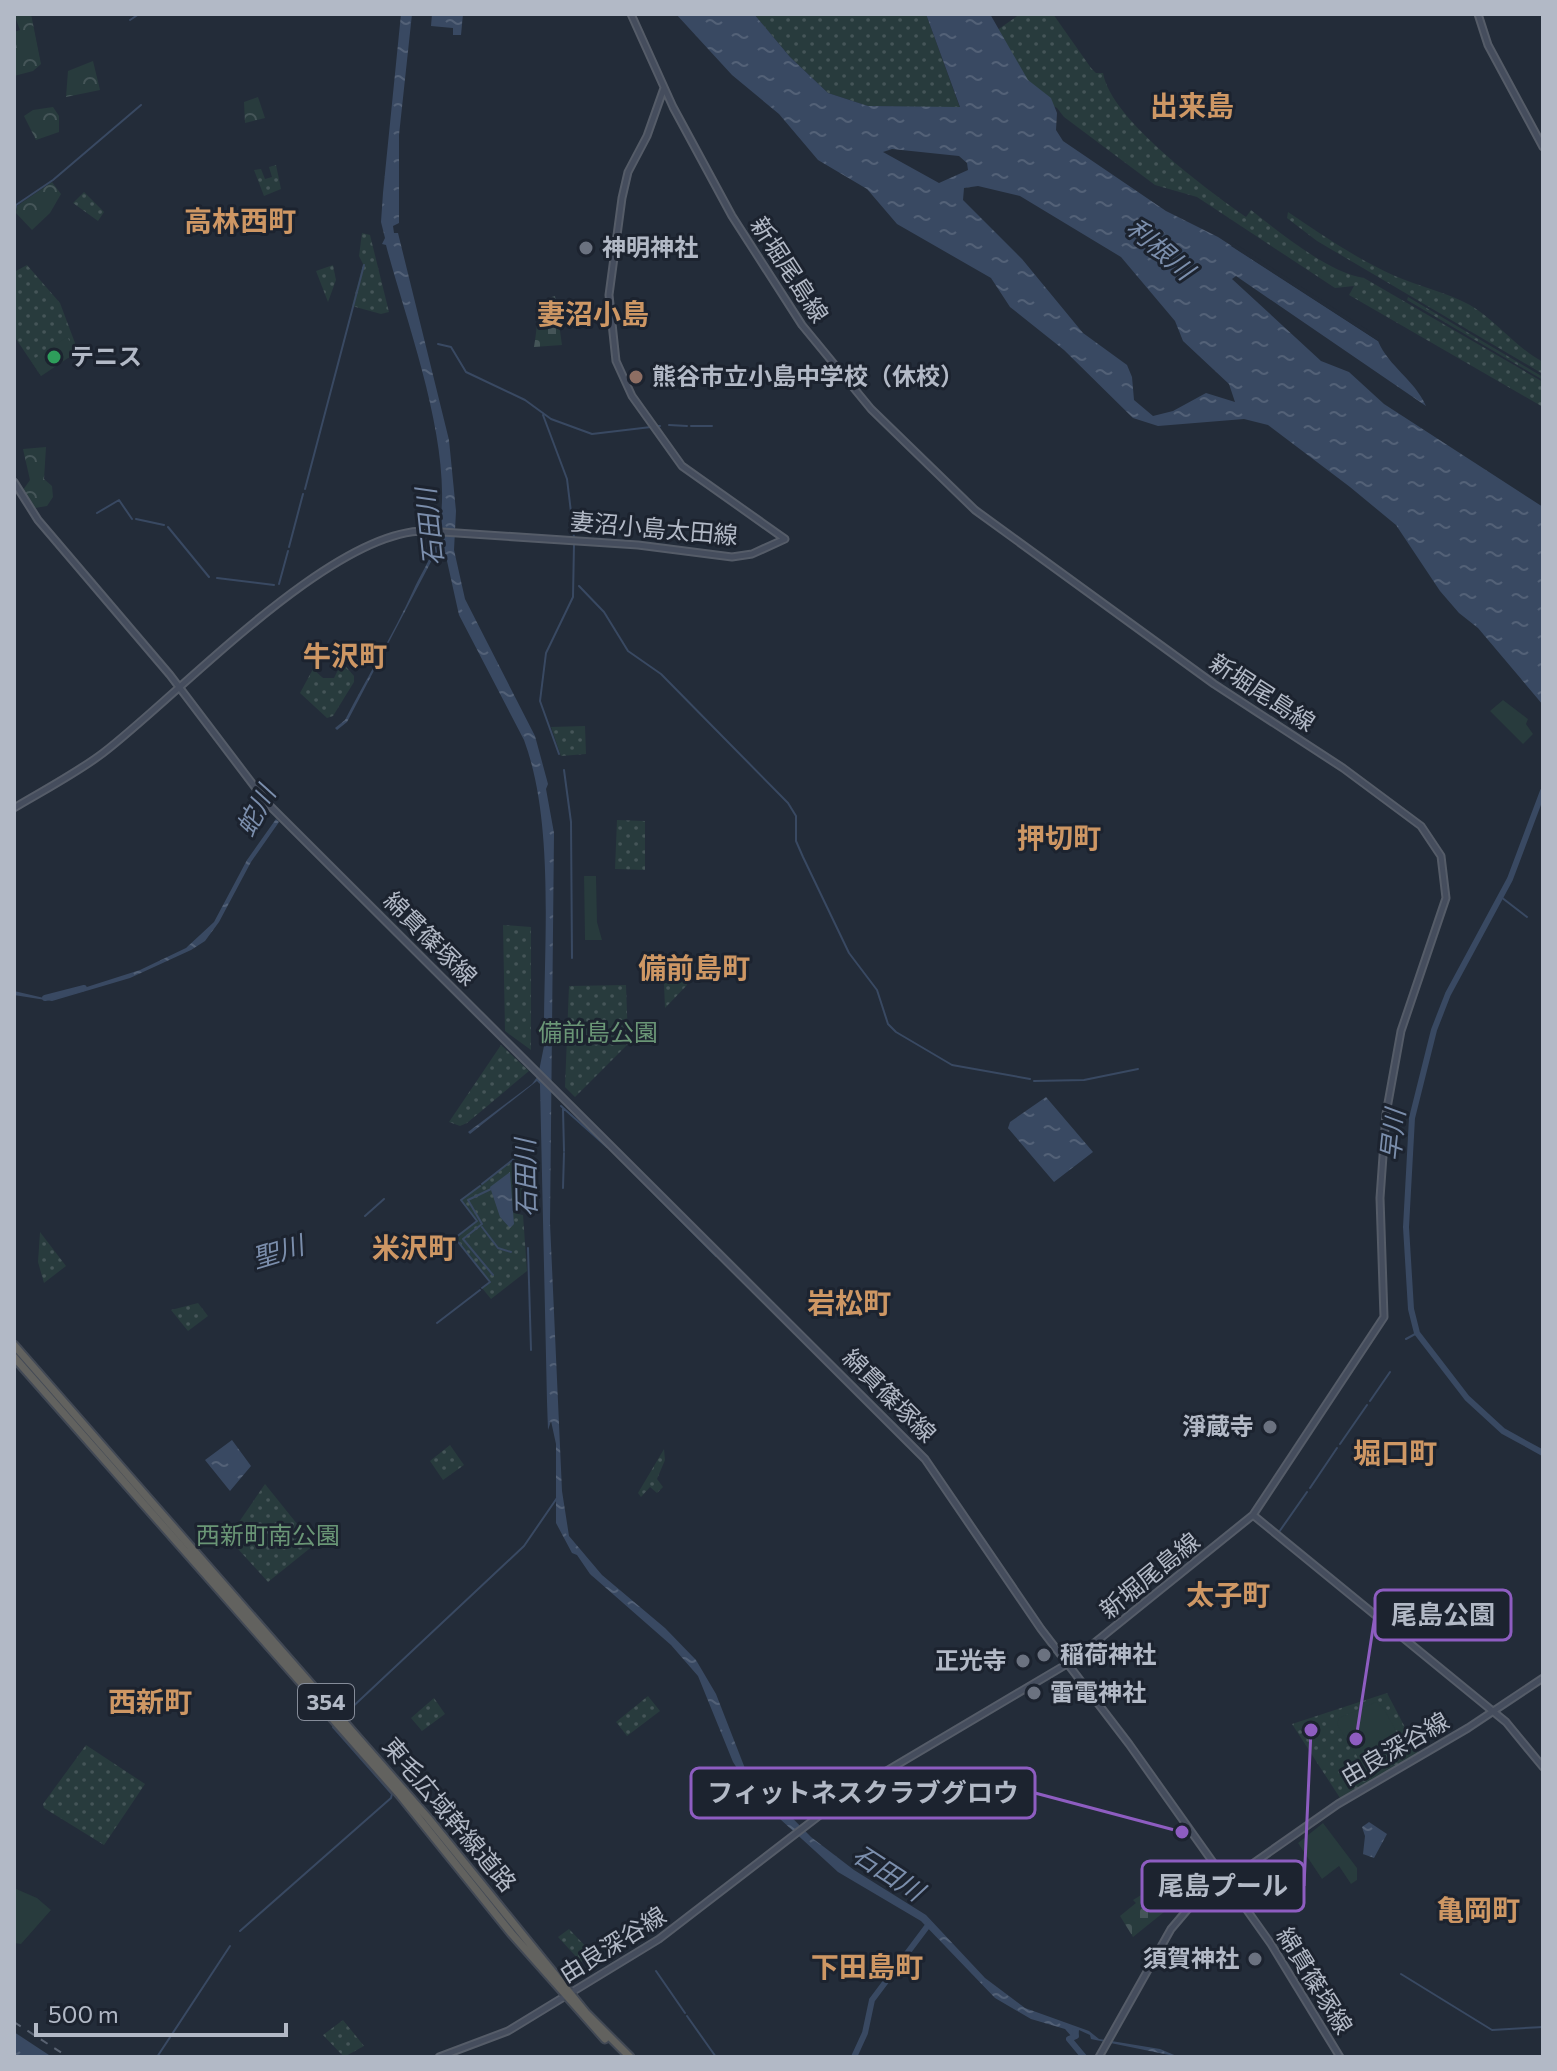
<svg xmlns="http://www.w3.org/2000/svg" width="1557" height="2071" viewBox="0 0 1557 2071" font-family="Commissioner,'Noto Sans JP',sans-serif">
	<defs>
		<pattern id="grass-dots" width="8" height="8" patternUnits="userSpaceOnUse" patternTransform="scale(2)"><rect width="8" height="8" fill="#283b3d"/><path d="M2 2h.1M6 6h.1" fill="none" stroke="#455558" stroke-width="1.8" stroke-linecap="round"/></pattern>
		<pattern id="forest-crowns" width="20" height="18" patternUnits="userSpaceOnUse" patternTransform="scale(2)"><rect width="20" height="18" fill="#283b3d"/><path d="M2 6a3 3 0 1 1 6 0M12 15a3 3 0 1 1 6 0" fill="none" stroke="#455558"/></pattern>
		<pattern id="cemetery-stones" width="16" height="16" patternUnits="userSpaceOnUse" patternTransform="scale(2)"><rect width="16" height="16" fill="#283b3d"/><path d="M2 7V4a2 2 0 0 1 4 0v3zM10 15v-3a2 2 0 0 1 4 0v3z" fill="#455558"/></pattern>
		<pattern id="water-ripples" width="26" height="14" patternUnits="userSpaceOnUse" patternTransform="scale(2)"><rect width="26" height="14" fill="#394962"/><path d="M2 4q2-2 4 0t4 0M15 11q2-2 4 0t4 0" fill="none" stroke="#536177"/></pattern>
	</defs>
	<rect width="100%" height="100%" fill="#232c39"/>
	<path fill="url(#grass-dots)" d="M754,14H926L960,108L868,106L828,93L790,57Z
		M1020,14H1053L1091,68L1096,73H1103C1111,120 1208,190 1246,217L1251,210C1279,232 1329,273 1364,278L1543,382V407L1349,295L1354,286L1335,288L1197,197L1155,185L1064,117L1057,108L1033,95L993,33Z
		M276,165L281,189L264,196L254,170L261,169L265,179L272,177L269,167Z
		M84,192L104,212L98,221L73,203Z
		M1288,212C1322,235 1357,259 1395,276C1420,287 1446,292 1470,305C1497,321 1515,347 1543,362V374L1317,241L1287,218Z
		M362,233L370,235L389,312L381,314L352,306L363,264L359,256Z
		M27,265L60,303L78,351L41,376L14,336V272Z
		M333,265L336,280L328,302L316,271Z
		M1408,297L1543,377V380L1407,300Z
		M342,662L354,676V682L333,716L327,718L300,693L313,669L323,678H334Z
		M585,726L586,754L561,756L551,727Z
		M617,820L645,821V870L615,869Z
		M503,925L531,927V1050L505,1031Z
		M681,967L687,985L665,1008L664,984H654Z
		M626,985L628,1040H632L575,1097L565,1087L569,986Z
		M501,1045L529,1071L467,1123L460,1126L449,1122Z
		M520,1155L524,1210H519L518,1214L523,1215L527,1271L491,1299L482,1288L490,1282L456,1238L477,1221L461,1200Z
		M40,1232L66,1266L44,1283L38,1262Z
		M198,1303L208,1316L188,1331L171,1310Z
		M450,1445L464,1465L443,1480L430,1461Z
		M664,1449L665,1460L657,1479L663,1487L657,1493L650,1487L641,1497L638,1493Z
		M265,1484L314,1545L268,1582L228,1538Z
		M1387,1693L1419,1754L1340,1798L1292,1724Z
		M648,1696L660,1711L627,1736L616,1722Z
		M434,1698L445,1714L422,1731L411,1718Z
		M86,1745L145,1784L104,1845L44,1808L43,1804Z
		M569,1929L592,1953L581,1962L558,1937Z
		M343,2020L364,2046L344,2057L323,2035Z"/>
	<path fill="url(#forest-crowns)" d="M14,14H31L41,64L33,71L14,76V32L20,30Z
		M93,61L100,90L66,97L68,71Z
		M258,97L265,118L245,123L244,102Z
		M53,107L59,116V132L36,140L24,116L33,110Z
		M52,182L61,194L50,213L32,230L16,213L17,206Z
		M46,447L44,479L52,486L53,497L47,506L35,508L23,490L30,480L23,449Z"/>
	<path fill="url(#cemetery-stones)" d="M555,296L562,345L534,347C537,333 537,310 542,300Z
		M1151,1889L1169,1908L1133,1937L1120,1916L1136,1903L1133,1900Z"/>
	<path fill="#283b3d" d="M67,337L77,352L41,376L31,361Z
		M1503,700L1528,719L1526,724L1533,734L1523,744L1490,711Z
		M584,876H596L597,922L602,940H585Z
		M1376,1702L1384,1709L1409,1755L1393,1765L1383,1750L1380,1752L1385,1760L1366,1771L1337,1724L1339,1718Z
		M1323,1823L1357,1868V1880L1351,1884L1339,1866L1322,1879L1298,1843Z
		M14,1888L37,1898L51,1910L21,1944L14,1943Z"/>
	<path fill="url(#water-ripples)" fill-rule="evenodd" d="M401,14H412L399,135V223L393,226L394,233H398L449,440L456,511L454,550L465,599L535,736L548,784L546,789L554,833L550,1223L562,1491L569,1536L602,1575L665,1628L696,1660L716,1694L746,1771L811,1837L854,1870L926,1915L985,1978L1025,2008L1089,2031L1099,2039L1160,2049L1179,2057L1091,2039L1090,2035L1079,2030L1078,2038L1072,2037L1065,2029L1031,2019L995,1998L921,1921L838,1872L756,1797L733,1762L698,1676L671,1645L590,1574L577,1555L572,1553L556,1523V1444L551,1421L548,1430L547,1401L540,1084L537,1081L470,1134L468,1132L532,1084L538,1076L544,1046C543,953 556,826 524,740L459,615L447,561L442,556L433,558L347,722L337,730L335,728L345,720C367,677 393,635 413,591C420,575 431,559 436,542C460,461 407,326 386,245L382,244L385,238L381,222L383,193Z
		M432,14H463L461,35H453V28L431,26Z
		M676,14H754L790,57L828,93L868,106L960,107L926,14H990L1028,80L1051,98L1057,113L1056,130L1063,141L1166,211L1218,237L1378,341C1389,367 1414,379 1426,406L1236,276L1232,279L1321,361L1349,372L1384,404L1543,507V705L1478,628L1459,613L1440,591L1396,525L1350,487L1268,425L1244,419L1158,426L1133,418L1064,350L1010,307L991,278L897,224L867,189L818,160L779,114L732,75ZM892,149L959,156L967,163L968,170L939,183L883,152ZM978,186L1020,196L1121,257L1175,321L1183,341L1229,384L1235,402L1206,393L1173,411L1153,416L1134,400L1132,377L1127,365L1083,333L1022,259L963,200L964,188Z
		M276,819L279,822L251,862L219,922L205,941L191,950L130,978L52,1001L14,995V991L44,998L65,994L140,970L186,948L214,922L247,860Z
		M1046,1097L1093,1152L1054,1182L1008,1128L1010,1122Z
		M510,1172L514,1224L510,1228L500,1217L490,1187Z
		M232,1440L251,1466L230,1491L205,1460Z
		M1369,1822L1387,1834L1374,1858L1363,1854L1365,1836L1362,1827Z
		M14,2032L52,2057H14Z"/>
	<path fill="#232c39" d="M1234,243L1380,338L1378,341L1231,246Z"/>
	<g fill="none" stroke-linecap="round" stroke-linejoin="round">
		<path stroke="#394962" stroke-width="2" d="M130,20L139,14
			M14,215L16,205L53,180L141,105
			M438,344L451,347L466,372L525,400L551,419L592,434L651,427
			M543,415L567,479L574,537
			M669,425L687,426
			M657,426H660
			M691,426H712
			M305,489L364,265
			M97,513L119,500L132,519
			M136,519L164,525
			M168,527L209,577
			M289,547L303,494
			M217,578L274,585
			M279,584L288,551
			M579,586L604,612L628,651L661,674L788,803L796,816V841L803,857L849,953L877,990L888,1024L896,1032L952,1065L1030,1079
			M559,754L540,701L546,653L573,597L574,544
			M564,770L571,822L572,958
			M1501,897L1527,917
			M1034,1081L1084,1080L1138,1069
			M561,1106L607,1147
			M563,1109L564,1151
			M526,1149H527
			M610,1149L716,1256
			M482,1184L524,1151
			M480,1186L461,1200L477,1221L455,1238L490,1282L482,1288
			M563,1188L564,1153
			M491,1189L468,1200L482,1224L463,1239L493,1275
			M365,1216L384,1199
			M482,1227L498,1248L511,1252
			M528,1248L531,1350
			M437,1323L480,1290
			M1406,1339L1417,1333
			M1370,1401L1390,1372
			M1340,1444L1367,1405
			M1310,1488L1337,1448
			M1279,1532L1307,1492
			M346,1713L524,1546L557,1498
			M240,1931L391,1798L392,1794L333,1727
			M656,1971L685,2013
			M1401,1974L1492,2030L1543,2027
			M687,2016L716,2057
			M157,2057L230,1946"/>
		<path stroke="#394962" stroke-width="6" d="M1543,791L1510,879L1448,994L1434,1030L1412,1118L1406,1227L1411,1309L1417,1333L1467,1398L1503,1431L1543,1453
			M45,998L84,988
			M1075,2031L1076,2036L1069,2039L1084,2057
			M854,2057L865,2033L872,2000L929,1924"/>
		<g stroke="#555c68" stroke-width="9">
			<path id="secondary" d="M1478,14L1488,45L1543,147
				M664,88L647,136L628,172L622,198L609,295L616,361L632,396L682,466L785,539
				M14,482L38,520L170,675L267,803L925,1459L1041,1629L1129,1744L1271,1944L1340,2057
				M14,808C44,790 75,774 103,753C179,695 333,528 427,531L638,545L732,557L752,554L785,539
				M1253,1515L1506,1722L1543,1767
				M439,2057L508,2031L659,1939L846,1795L1072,1661L1253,1515L1384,1317L1380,1198L1386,1114L1401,1031L1446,898L1441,856L1421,826L1343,768L1214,684L975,510L871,409L802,325L732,216L673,107L631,14
				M1099,2057L1171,1929L1188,1909L1338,1804L1468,1728L1543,1678"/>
		</g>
		<g stroke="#424955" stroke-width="11">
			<path id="trunk" d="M14,1345L428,1818L586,2013L630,2057
				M14,1357L400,1795L511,1933L605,2039"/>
		</g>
		<use href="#secondary" stroke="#454d5d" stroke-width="5"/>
		<use href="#trunk" stroke="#62625f" stroke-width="7"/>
		<path stroke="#596271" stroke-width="2" stroke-dasharray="8 8" stroke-linecap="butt" d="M14,2022L68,2057"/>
	</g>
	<g fill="#6b7280" stroke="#1c232f" stroke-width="3">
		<circle cx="586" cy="248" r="8"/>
		<circle cx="1270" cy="1427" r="8"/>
		<circle cx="1044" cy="1655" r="8"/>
		<circle cx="1023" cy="1661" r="8"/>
		<circle cx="1034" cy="1693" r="8"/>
		<circle cx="1255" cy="1959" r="8"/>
	</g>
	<circle fill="#2e9e5b" stroke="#1c232f" stroke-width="3" cx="54" cy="357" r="8"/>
	<circle fill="#8d6e63" stroke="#1c232f" stroke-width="3" cx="636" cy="377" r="8"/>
	<g text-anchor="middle" stroke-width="6" stroke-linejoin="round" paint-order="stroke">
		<rect fill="#1c232f" stroke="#858c99" stroke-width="2" x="298" y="1684" width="56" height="36" rx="6"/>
		<g font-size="22" font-weight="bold" fill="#b2b9c6">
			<text x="326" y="1710">354</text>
		</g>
		<g font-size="24" font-weight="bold" fill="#b2b9c6" stroke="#1c232f" text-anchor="start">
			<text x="602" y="256">神明神社</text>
			<text x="70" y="365">テニス</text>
			<text x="652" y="385">熊谷市立小島中学校（休校）</text>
			<text x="1254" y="1435" text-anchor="end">淨蔵寺</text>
			<text x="1060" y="1663">稲荷神社</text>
			<text x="1007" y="1669" text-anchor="end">正光寺</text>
			<text x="1050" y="1701">雷電神社</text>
			<text x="1239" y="1967" text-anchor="end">須賀神社</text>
		</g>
		<g font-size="24" fill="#b2b9c6" stroke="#1c232f">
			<text transform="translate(789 270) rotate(57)" y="8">新堀尾島線</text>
			<text transform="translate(654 529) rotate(5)" y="8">妻沼小島太田線</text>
			<text transform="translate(1262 693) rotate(33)" y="8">新堀尾島線</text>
			<text transform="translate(430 939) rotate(45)" y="8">綿貫篠塚線</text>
			<text transform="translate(889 1396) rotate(45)" y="8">綿貫篠塚線</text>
			<text transform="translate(1150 1576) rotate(-39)" y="8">新堀尾島線</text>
			<text transform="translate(1395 1749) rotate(-30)" y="8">由良深谷線</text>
			<text transform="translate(449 1815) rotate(50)" y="8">東毛広域幹線道路</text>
			<text transform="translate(613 1945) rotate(-32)" y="8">由良深谷線</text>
			<text transform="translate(1314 1981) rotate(58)" y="8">綿貫篠塚線</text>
		</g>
		<g font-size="24" fill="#6a9676" stroke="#1c232f">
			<text x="598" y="1041">備前島公園</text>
			<text x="268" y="1544">西新町南公園</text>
		</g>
		<g font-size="26" font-style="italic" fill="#7b8eac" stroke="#1c232f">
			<text transform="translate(1160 249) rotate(41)" y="9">利根川</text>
			<text transform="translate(430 527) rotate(-96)" y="9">石田川</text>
			<text transform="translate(256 811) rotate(-62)" y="9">蛇川</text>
			<text transform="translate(1393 1135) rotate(-84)" y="9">早川</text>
			<text transform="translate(526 1178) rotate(-91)" y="9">石田川</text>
			<text transform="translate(278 1252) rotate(-17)" y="9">聖川</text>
			<text transform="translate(888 1873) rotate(33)" y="9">石田川</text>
		</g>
		<g font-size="28" font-weight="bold" fill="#ce9764" stroke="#1c232f">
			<text x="1192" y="116">出来島</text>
			<text x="240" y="231">高林西町</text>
			<text x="593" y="324">妻沼小島</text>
			<text x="345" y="666">牛沢町</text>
			<text x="1059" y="848">押切町</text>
			<text x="694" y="978">備前島町</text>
			<text x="414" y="1258">米沢町</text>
			<text x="849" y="1313">岩松町</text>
			<text x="1395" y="1463">堀口町</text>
			<text x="1228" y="1605">太子町</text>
			<text x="150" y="1712">西新町</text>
			<text x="1478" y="1920">亀岡町</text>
			<text x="867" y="1977">下田島町</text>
		</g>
	</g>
	<path fill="none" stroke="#8e5dc1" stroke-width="3" d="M1356 1739L1375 1615M1182 1832L1035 1793M1311 1730L1304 1886"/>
	<g fill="#8e5dc1" stroke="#1c232f" stroke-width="3">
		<circle cx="1356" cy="1739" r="8"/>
		<circle cx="1182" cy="1832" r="8"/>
		<circle cx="1311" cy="1730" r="8"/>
	</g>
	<g fill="#1c232f" stroke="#8e5dc1" stroke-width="3">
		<rect x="1375" y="1590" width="136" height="50" rx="8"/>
		<rect x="691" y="1768" width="344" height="50" rx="8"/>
		<rect x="1142" y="1861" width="162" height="50" rx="8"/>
	</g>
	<g font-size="26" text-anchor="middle" font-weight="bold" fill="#b2b9c6">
		<text x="1443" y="1624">尾島公園</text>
		<text x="863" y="1802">フィットネスクラブグロウ</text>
		<text x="1223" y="1895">尾島プール</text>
	</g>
	<rect width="1557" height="2071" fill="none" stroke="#b2b9c6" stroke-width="32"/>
	<path d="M36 2023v12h250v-12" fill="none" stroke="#b2b9c6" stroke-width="4"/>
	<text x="48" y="2023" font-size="24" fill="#b2b9c6" stroke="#1c232f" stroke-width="6" paint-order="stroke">500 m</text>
</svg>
